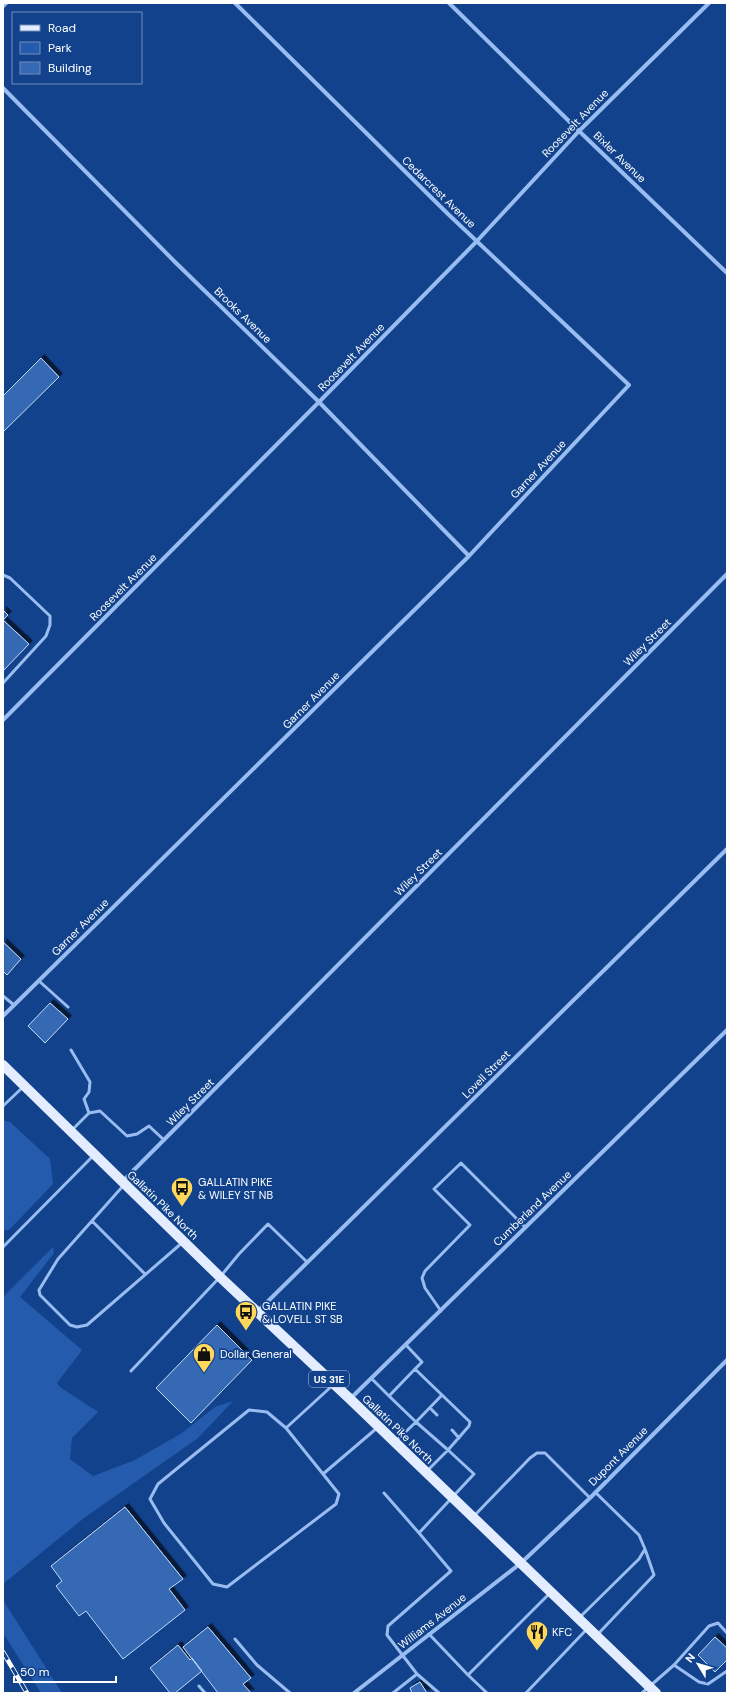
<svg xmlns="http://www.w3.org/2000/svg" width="730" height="1696" viewBox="0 0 730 1696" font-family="'DM Sans',sans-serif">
	<defs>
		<filter id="shadow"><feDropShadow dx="3.5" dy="-3.5" stdDeviation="0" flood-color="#0009"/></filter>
	</defs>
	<rect width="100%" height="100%" fill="#12428c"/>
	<path fill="#245bac" d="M3,1120L10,1122L50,1159L53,1184L9,1230H3Z
		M53,1247L54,1253L20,1297L82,1350L57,1383L60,1387L98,1412L72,1438L70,1459L93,1476L135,1460L182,1433L215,1407L233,1401L198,1438L84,1518L3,1584V1297Z
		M3,1600L62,1693H41L3,1633Z"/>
	<path fill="#3569b4" stroke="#c1d9fc" filter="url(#shadow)" d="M41,358L59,377L3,432V396Z
		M3,610L8,615L3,620L29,644L3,671Z
		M3,942L21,959L7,975L3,971Z
		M50,1003L68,1019L45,1043L28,1026Z
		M217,1325L252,1360L191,1423L156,1388Z
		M125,1507L183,1579L169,1589L185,1610L123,1659L86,1611L79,1616L56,1586L62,1581L51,1566Z
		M208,1627L251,1678L243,1684L251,1693H218L183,1647Z
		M715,1637L727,1648V1660L715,1672L698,1655Z
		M178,1645L190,1660L192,1658L202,1671L175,1693H170L150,1668Z
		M420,1682L427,1693H412L410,1688Z"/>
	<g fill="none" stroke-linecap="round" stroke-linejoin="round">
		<path stroke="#9abdf1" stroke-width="3" d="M3,7L7,3
			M3,575L10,578L50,616V625L46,636L3,683
			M39,981L68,1007
			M3,996L14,1005
			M71,1050L90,1082L89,1092L84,1099L89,1113
			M3,1106L23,1087
			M72,1130L89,1113L100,1111L127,1136L137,1134L149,1126L164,1140
			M123,1186L58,1259L39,1290L40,1295L70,1325L77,1327L87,1325L183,1242
			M92,1221L145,1274
			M3,1247L93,1156
			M441,1311L425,1288L422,1278L425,1271L470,1225L434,1189L461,1163L525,1227
			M415,1369L389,1396L416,1422L442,1395
			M131,1371L220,1277L239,1254L268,1224L307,1262
			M371,1378L389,1396
			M333,1385L286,1428L323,1474L377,1428
			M430,1408L437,1415
			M286,1428L267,1412L249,1410L158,1484L150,1499L164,1523L213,1584L227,1587L336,1504L339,1494L323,1474
			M452,1430L459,1438
			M396,1441L416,1422L448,1450L469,1426L470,1422L415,1369L422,1362L406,1345
			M384,1493L419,1533
			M474,1516L530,1458L537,1453H545L590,1498
			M580,1617L639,1559L645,1549L639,1535L595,1492
			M429,1634L468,1675
			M598,1634L654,1575L645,1549
			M235,1639L257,1665L290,1693
			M674,1665L699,1682L708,1684L727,1671
			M417,1674L439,1693
			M199,1686L205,1693
			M393,1693L417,1674L387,1635L388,1626L451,1571L419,1533L474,1474L448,1450L427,1471
			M487,1693L468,1675L550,1593
			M526,1693L587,1629
			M642,1693L674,1665L709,1626L718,1623L727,1633"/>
		<path stroke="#9abdf1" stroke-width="4" d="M449,3L579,131L727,273
			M3,88L176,263L319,402L469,556
			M3,720L319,402L477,241L579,131L709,3
			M3,1016L469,556L629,385L448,214L235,3
			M122,1182L727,574
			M257,1312L727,849
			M350,1399L727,1030
			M354,1693L521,1563L590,1498L727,1360"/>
		<path stroke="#e4edff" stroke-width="10" d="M3,1065L220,1277L350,1399L656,1693"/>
		<g stroke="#fff" stroke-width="4.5">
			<path id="rail" d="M3,1652L27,1693"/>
		</g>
		<use href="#rail" stroke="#12428c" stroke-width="3" stroke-dasharray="9" stroke-linecap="butt"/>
	</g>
	<defs>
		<g id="bus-pin" transform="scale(1.15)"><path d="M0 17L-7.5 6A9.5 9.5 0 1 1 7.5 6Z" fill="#ffd75a" stroke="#12428c"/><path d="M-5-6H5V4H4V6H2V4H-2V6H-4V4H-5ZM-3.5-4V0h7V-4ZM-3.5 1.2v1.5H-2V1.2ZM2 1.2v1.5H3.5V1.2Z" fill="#111"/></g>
		<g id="shop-pin" transform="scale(1.15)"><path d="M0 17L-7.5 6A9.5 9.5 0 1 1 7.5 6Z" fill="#ffd75a" stroke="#12428c"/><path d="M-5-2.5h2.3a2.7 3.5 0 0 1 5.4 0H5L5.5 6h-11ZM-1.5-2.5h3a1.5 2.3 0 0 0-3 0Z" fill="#111"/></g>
		<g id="restaurant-pin" transform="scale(1.15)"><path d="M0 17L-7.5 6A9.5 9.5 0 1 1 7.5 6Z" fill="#ffd75a" stroke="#12428c"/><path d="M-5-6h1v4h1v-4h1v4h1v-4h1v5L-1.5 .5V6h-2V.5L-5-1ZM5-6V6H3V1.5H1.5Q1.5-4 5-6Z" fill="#111"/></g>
	</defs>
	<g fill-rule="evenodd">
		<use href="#bus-pin" x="182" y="1188"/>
		<use href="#bus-pin" x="246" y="1312"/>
		<use href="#shop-pin" x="204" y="1354"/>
		<use href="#restaurant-pin" x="537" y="1632"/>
	</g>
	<g text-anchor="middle" stroke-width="3.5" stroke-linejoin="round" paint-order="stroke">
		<rect fill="#12428c" stroke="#b8c6dc" stroke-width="1" x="309" y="1371" width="40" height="16" rx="3"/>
		<g font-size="10" font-weight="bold" fill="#fff">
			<text x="329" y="1383">US 31E</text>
		</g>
		<g font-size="11" fill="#fff" stroke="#12428c">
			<text transform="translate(575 123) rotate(-46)" y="4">Roosevelt Avenue</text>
			<text transform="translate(620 157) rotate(44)" y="4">Bixler Avenue</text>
			<text transform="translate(439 192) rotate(44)" y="4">Cedarcrest Avenue</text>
			<text transform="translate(243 315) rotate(44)" y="4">Brooks Avenue</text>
			<text transform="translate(351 357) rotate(-46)" y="4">Roosevelt Avenue</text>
			<text transform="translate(538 469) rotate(-47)" y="4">Garner Avenue</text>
			<text transform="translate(123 587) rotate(-45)" y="4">Roosevelt Avenue</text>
			<text transform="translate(647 642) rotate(-45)" y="4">Wiley Street</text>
			<text transform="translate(311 700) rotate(-45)" y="4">Garner Avenue</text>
			<text transform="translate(418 872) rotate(-45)" y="4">Wiley Street</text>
			<text transform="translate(80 927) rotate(-45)" y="4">Garner Avenue</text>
			<text transform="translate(486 1074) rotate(-45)" y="4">Lovell Street</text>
			<text transform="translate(190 1102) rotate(-45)" y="4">Wiley Street</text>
			<text transform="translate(163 1205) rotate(44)" y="4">Gallatin Pike North</text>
			<text transform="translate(532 1208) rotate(-44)" y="4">Cumberland Avenue</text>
			<text transform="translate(398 1429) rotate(44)" y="4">Gallatin Pike North</text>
			<text transform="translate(618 1456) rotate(-45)" y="4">Dupont Avenue</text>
			<text transform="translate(432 1621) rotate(-38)" y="4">Williams Avenue</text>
		</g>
		<g font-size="11" fill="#fff" stroke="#12428c" text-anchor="start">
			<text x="198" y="1186">GALLATIN PIKE<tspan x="198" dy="13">&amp; WILEY ST NB</tspan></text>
			<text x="262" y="1310">GALLATIN PIKE<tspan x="262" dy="13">&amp; LOVELL ST SB</tspan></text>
			<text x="220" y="1358">Dollar General</text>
			<text x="552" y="1636">KFC</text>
		</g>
	</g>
	<rect width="730" height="1696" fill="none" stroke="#ffffff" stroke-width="8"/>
	<rect x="12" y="12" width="130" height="72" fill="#12428c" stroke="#718eba"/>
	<rect x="20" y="25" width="20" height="6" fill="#e4edff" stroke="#718eba"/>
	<text x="48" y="32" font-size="12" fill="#ffffff">Road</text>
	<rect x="20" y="42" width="20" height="12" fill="#245bac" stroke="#718eba"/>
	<text x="48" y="52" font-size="12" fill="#ffffff">Park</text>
	<rect x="20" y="62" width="20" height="12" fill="#3569b4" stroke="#718eba"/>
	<text x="48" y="72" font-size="12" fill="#ffffff">Building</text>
	<g transform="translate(698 1664) rotate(308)" stroke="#12428c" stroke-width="3" paint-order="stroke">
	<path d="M0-3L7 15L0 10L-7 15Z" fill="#ffffff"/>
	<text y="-6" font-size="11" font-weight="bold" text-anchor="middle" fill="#ffffff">N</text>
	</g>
	<path d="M14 1676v6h102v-6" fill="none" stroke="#ffffff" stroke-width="2"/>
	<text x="20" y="1676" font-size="12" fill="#ffffff" stroke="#12428c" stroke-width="3" paint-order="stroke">50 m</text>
</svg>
